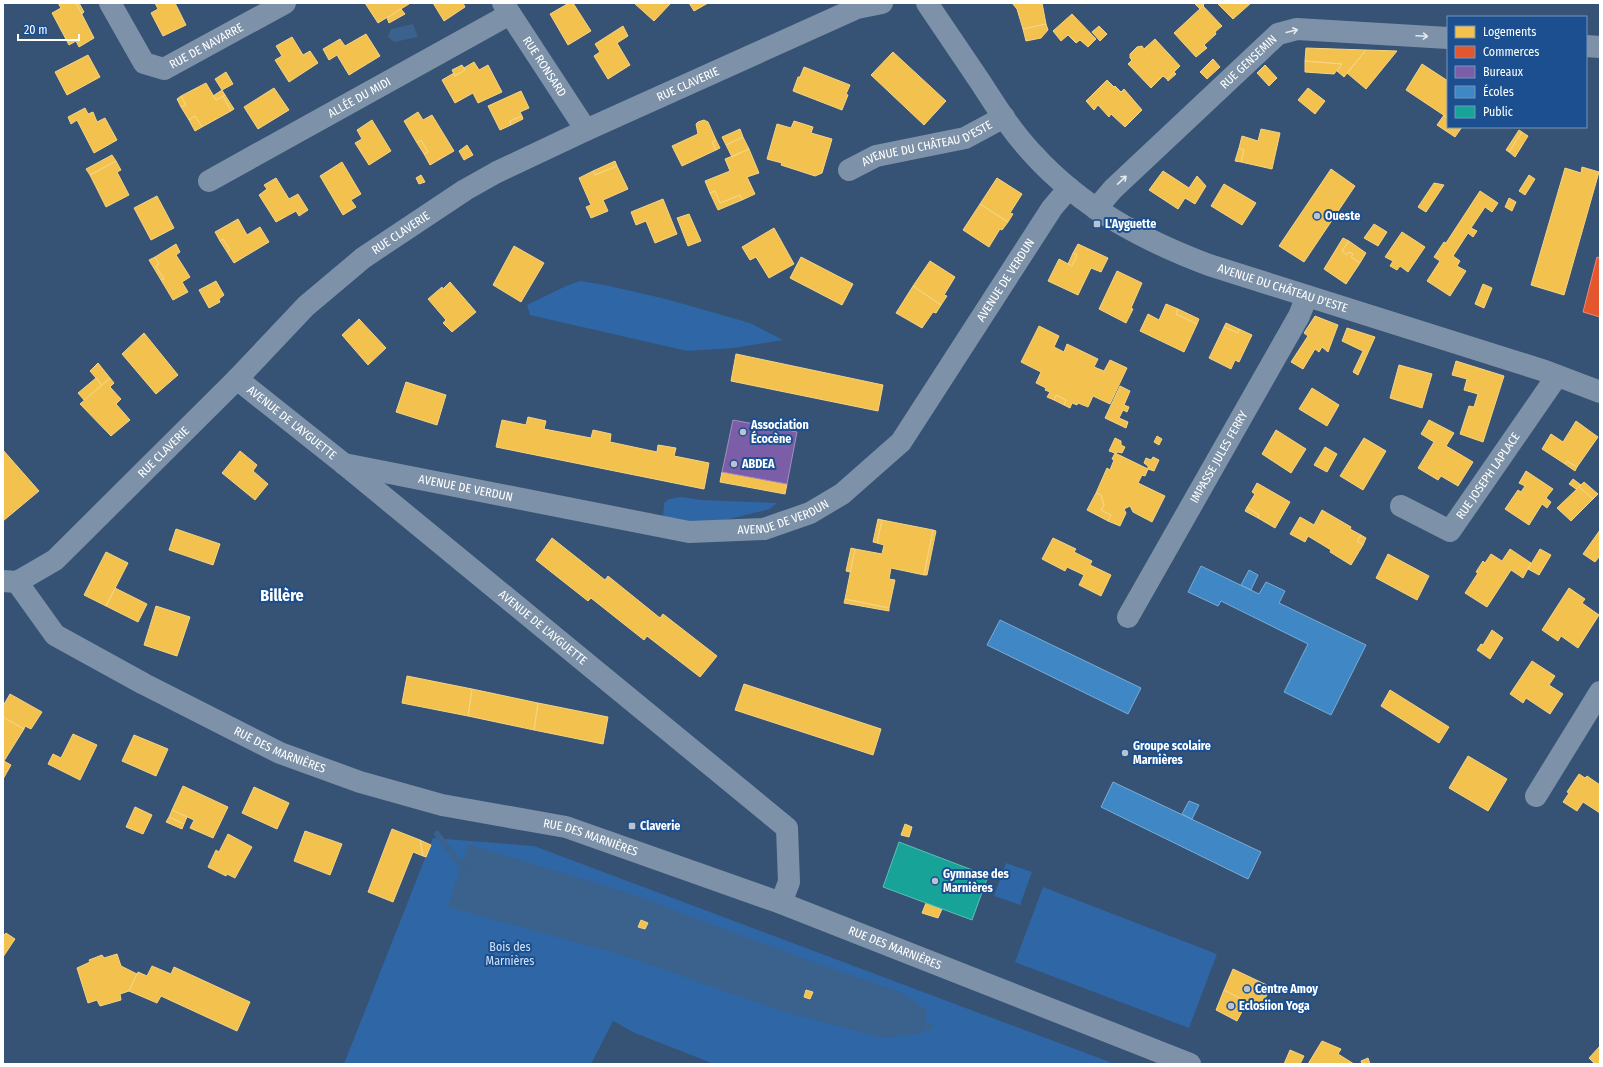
<svg xmlns="http://www.w3.org/2000/svg" width="1603" height="1067" viewBox="0 0 1603 1067" font-family="'Fira Sans Condensed',sans-serif">
	<rect width="100%" height="100%" fill="#365274"/>
	<path fill="#2f66a5" d="M580,281L605,285L666,299L750,323L783,340L734,348L687,351L530,315L527,305L566,286Z
		M681,497L702,500L777,503L770,509L725,520L687,525L663,518L664,503L669,499Z
		M433,838L534,846L1115,1064H714L635,1033L613,1021L591,1064H344Z
		M1006,863L1032,872L1020,905L994,896Z
		M1043,887L1217,954L1189,1028L1015,962Z"/>
	<path fill="#3b618d" d="M413,24L418,37L394,42L388,37L391,29Z
		M468,844L631,894L796,956L900,992L927,1010L923,1033L882,1038L782,1011L616,953L448,907Z"/>
	<path fill="#f2c14e" stroke="#f6d483" d="M58,3H76L94,38L79,47L76,41L69,45L52,13L61,8Z
		M76,3H79L84,12L82,14Z
		M155,3H175L186,25L163,36L151,13L158,9Z
		M365,3H408L409,4L378,23Z
		M433,3H463L465,7L444,21Z
		M569,3H573L591,31L568,45L550,14Z
		M634,3H671L654,21Z
		M689,3H708L694,11Z
		M1012,3H1042L1046,24L1023,29L1017,9Z
		M1194,3H1202L1204,5L1200,9Z
		M1217,3H1251L1233,19Z
		M1203,6L1222,26L1215,32L1216,34L1204,45L1207,48L1196,57L1174,33Z
		M401,9L405,14L389,23L387,18Z
		M1072,14L1096,39L1088,47L1080,40L1076,43L1068,35L1061,41L1053,31Z
		M1046,24L1048,30L1041,38L1026,41L1023,29Z
		M623,26L628,36L617,43L630,65L608,79L594,56L600,52L595,44Z
		M1099,26L1107,34L1100,41L1092,32Z
		M366,34L380,56L349,75L337,55L329,60L323,49L340,39L345,46Z
		M292,37L303,55L310,51L318,63L289,82L275,60L282,56L276,46Z
		M1155,39L1180,66L1167,79L1163,76L1151,88L1128,64L1132,60L1130,58V54L1137,47L1142,46L1144,49Z
		M1306,48L1366,50L1344,77L1337,71L1342,64L1305,61Z
		M1366,50L1397,51L1366,89L1347,73Z
		M893,52L946,101L924,125L871,75Z
		M88,55L100,77L67,95L55,72Z
		M1213,59L1220,67L1207,79L1200,72Z
		M1305,61L1342,64L1334,74L1305,72Z
		M474,62L479,70L488,65L502,92L478,103L473,93L455,103L442,80L454,73L455,76L465,70L464,68Z
		M1422,64L1448,81V118L1406,90Z
		M462,65L465,70L455,76L452,70Z
		M1265,65L1277,78L1269,86L1257,73Z
		M804,67L850,85L846,94L848,95L842,110L793,91L798,77H800Z
		M226,72L233,84L222,90L215,79Z
		M1174,72L1176,74L1168,81L1167,79Z
		M1107,80L1114,87L1115,86L1121,92L1124,89L1142,110L1125,127L1111,114L1109,117L1098,105L1094,110L1086,101Z
		M206,83L216,100L223,96L231,111L202,127L195,116L189,120L181,107L186,105L181,96Z
		M274,88L289,110L258,129L244,107Z
		M1308,88L1325,101L1315,114L1298,100Z
		M222,90L225,95L216,100L213,96Z
		M521,91L529,108L520,112L522,116L510,121L511,125L500,130L488,106Z
		M225,95L234,109L231,111L223,96Z
		M181,96L186,105L181,107L177,99Z
		M85,108L88,114L93,112L97,122L105,118L117,140L94,153L77,120L71,124L68,117Z
		M418,112L423,120L432,115L454,151L430,165L424,154L428,152L421,140L417,143L404,121Z
		M1444,115L1448,118V127H1462L1455,137L1437,125Z
		M195,116L202,127L195,131L189,120Z
		M522,116L523,119L511,125L510,121Z
		M372,120L391,151L369,165L355,143L362,139L357,130Z
		M704,120L708,122L716,140L712,142L716,150L682,166L672,146L698,134L696,124L698,122Z
		M794,121L813,127L811,133L832,139L822,173L815,176L781,165L782,163L767,159L777,124L791,128Z
		M740,129L743,137L726,145L722,137Z
		M1261,129L1280,133L1272,169L1241,162L1244,150L1239,148L1242,136L1258,141Z
		M1519,130L1522,132L1509,152L1506,150Z
		M1522,132L1528,136L1515,157L1509,152Z
		M743,137L749,149L732,157L726,145Z
		M421,140L428,152L424,154L417,143Z
		M716,140L720,148L716,150L712,142Z
		M467,145L473,155L464,160L459,151Z
		M1239,148L1244,150L1241,162L1235,161Z
		M749,149L759,173L747,177L755,194L742,200L740,195L720,203L715,191L710,193L705,181L730,171L725,159Z
		M112,155L116,161L90,175L86,169Z
		M116,161L121,170L117,172L129,195L106,207L90,175Z
		M615,161L617,166L595,175L593,171Z
		M342,162L361,194L351,200L356,207L343,215L320,176Z
		M617,166L628,189L603,200L608,211L591,218L586,207L591,205L579,178L593,171L595,175Z
		M1582,167L1599,172L1564,295L1531,285L1565,168L1581,173Z
		M1331,169L1355,186L1304,262L1279,246Z
		M1163,171L1189,188L1197,176L1206,186L1195,204L1185,198L1178,209L1149,190Z
		M421,175L425,182L419,184L416,178Z
		M1529,175L1535,179L1525,195L1519,191Z
		M276,178L289,199L298,194L308,210L299,216L296,211L276,222L259,195L267,189L264,185Z
		M997,178L1022,194L1010,213L1013,214L1008,222L980,204Z
		M1434,183L1444,185L1426,212L1418,207Z
		M1224,184L1256,203L1242,225L1211,206Z
		M715,191L720,203L740,195L742,200L718,210L710,193Z
		M1480,191L1498,203L1492,212L1485,207L1471,228L1477,231L1473,237L1468,233L1453,256L1460,261L1457,266L1466,271L1450,296L1427,281L1440,261L1434,257L1444,242L1446,243Z
		M157,196L174,228L151,240L134,208Z
		M1509,198L1516,202L1512,211L1505,207Z
		M663,199L677,234L655,243L646,221L636,225L631,212Z
		M980,204L1008,222L1002,230L1000,229L989,247L963,230Z
		M689,214L701,241L688,246L677,218Z
		M238,219L247,235L260,227L269,242L234,263L227,252L230,250L223,239L220,241L215,232Z
		M1374,224L1387,232L1378,246L1364,238Z
		M774,228L794,264L769,278L756,257L750,260L742,247Z
		M1402,232L1425,247L1408,272L1400,266L1397,270L1390,266L1393,261L1385,257Z
		M1343,238L1349,241L1342,251L1347,255L1349,252L1353,254L1351,257L1360,263L1346,284L1324,269Z
		M223,239L230,250L227,252L220,241Z
		M1349,241L1366,253L1360,263L1351,257L1353,254L1349,252L1347,255L1342,251Z
		M176,244L180,252L176,255L190,277L182,282L188,292L173,300L161,280L164,279L156,266L159,264L155,257Z
		M1078,244L1108,258L1101,272L1091,268L1078,295L1048,281L1059,259L1072,266L1077,255L1073,253Z
		M514,246L544,263L521,302L493,285Z
		M1073,253L1077,255L1072,266L1068,264Z
		M155,257L159,264L156,266L164,279L161,280L149,260Z
		M801,257L853,284L842,305L790,278Z
		M930,261L955,277L944,295L947,296L941,305L913,286Z
		M1117,271L1142,283L1131,308L1133,309L1126,323L1099,309Z
		M216,281L224,295L219,299L220,302L209,308L199,290Z
		M450,282L476,312L452,332L443,323L446,320L428,299L442,287L443,289Z
		M1483,284L1492,288L1484,308L1475,304Z
		M913,286L941,305L936,313L933,312L922,328L896,313Z
		M1166,304L1178,309L1176,314L1197,324L1184,352L1140,331L1148,314L1159,320Z
		M1178,309L1199,319L1197,324L1176,314Z
		M1315,316L1338,325L1328,352L1322,347L1319,352L1315,349L1303,369L1291,362L1308,336L1304,333Z
		M359,319L386,348L368,365L342,335Z
		M1226,323L1239,329L1238,333L1224,327Z
		M1039,326L1059,336L1054,347L1064,352L1067,344L1098,359L1094,367L1104,371L1110,360L1127,368L1110,404L1093,396L1088,407L1078,403L1077,405L1072,403L1070,408L1064,405L1066,400L1056,395L1054,400L1047,397L1050,392L1045,390L1046,388L1036,383L1041,372L1021,362Z
		M1224,327L1238,333L1239,329L1252,335L1239,362L1235,360L1231,369L1209,358Z
		M1347,328L1375,337L1358,375L1353,372L1363,351L1342,341Z
		M144,333L178,375L156,394L122,354Z
		M736,354L883,385L878,411L731,381Z
		M1456,361L1504,376L1483,442L1460,434L1469,406L1474,407L1478,394L1464,390L1467,379L1452,375Z
		M98,363L110,378L102,385L90,371Z
		M1399,365L1432,374L1422,408L1390,398Z
		M96,378L102,385L84,400L78,393Z
		M110,378L114,383L110,387L121,399L116,404L130,420L111,436L80,404Z
		M406,382L446,395L437,425L396,412Z
		M1120,386L1130,391L1124,405L1129,407L1127,412L1123,410L1119,418L1128,422L1126,428L1105,418Z
		M1312,388L1339,405L1327,426L1299,409Z
		M1056,395L1066,400L1064,405L1054,400Z
		M528,417L546,421L544,429L591,438L593,430L611,434L610,442L657,452L658,445L676,448L674,456L709,463L704,489L496,447L502,420L526,425Z
		M1429,420L1454,433L1446,446L1473,462L1458,486L1441,476L1438,480L1418,468L1434,442L1421,434Z
		M1576,421L1598,437L1577,467L1567,461L1565,464L1542,449L1551,434L1563,442Z
		M1276,430L1306,449L1291,473L1262,454Z
		M1157,436L1162,439L1159,445L1154,442Z
		M1115,438L1121,441V445L1125,447L1122,453L1118,452L1115,453L1109,451Z
		M1364,438L1386,451L1363,490L1340,476Z
		M1325,447L1337,454L1327,472L1314,465Z
		M3,450L39,491L3,521Z
		M240,451L257,465L253,471L268,484L255,500L222,473Z
		M1115,453L1148,469L1145,476L1142,475L1138,483L1165,496L1152,522L1133,512L1130,506L1124,509L1126,513L1120,526L1108,521L1111,515L1101,510L1104,505L1101,495L1096,493L1107,468L1110,470L1114,460L1112,459Z
		M1153,457L1159,460L1154,471L1148,469V466L1144,463L1146,458L1151,460Z
		M1567,461L1577,467L1575,471L1565,464Z
		M1526,471L1553,489L1546,498L1551,502L1547,508L1542,504L1529,525L1505,509L1518,490L1521,492L1525,486L1519,483Z
		M722,472L787,484L785,494L720,482Z
		M1573,479L1581,485L1576,489L1569,484Z
		M1584,482L1598,494L1593,499L1579,487Z
		M1257,483L1290,502L1275,528L1258,518L1259,515L1247,507L1255,494L1252,492Z
		M1579,487L1593,499L1571,521L1557,508Z
		M1096,493L1101,495L1104,505L1101,510L1111,515L1108,521L1087,510Z
		M1247,507L1259,515L1258,518L1245,511Z
		M1322,510L1351,527L1350,529L1361,535L1357,541L1363,545L1351,565L1330,552L1331,550L1308,536L1305,542L1290,534L1300,517L1314,525Z
		M878,519L882,520L877,543L873,542Z
		M882,520L933,530L924,575L891,568L889,579L895,580L889,608L845,599L855,549L882,554L884,545L877,543Z
		M176,529L220,544L213,565L169,550Z
		M933,530L936,531L927,575H924Z
		M1600,530V558L1599,557L1595,562L1583,554Z
		M1361,535L1366,538L1363,545L1357,541Z
		M552,538L605,580L608,576L660,618L663,614L717,656L700,677L647,636L644,640L591,598L588,601L536,560Z
		M1053,538L1076,549L1074,552L1092,561L1090,565L1111,575L1101,596L1079,585L1084,575L1067,567L1065,571L1042,559Z
		M851,548L855,549L850,572L846,571Z
		M1510,549L1531,563L1523,578L1511,570L1487,607L1465,593L1478,573L1476,572L1483,561L1485,563L1491,554L1502,561Z
		M1540,549L1551,555L1539,575L1528,569Z
		M106,552L128,563L106,606L84,595Z
		M1388,554L1429,576L1417,600L1376,578Z
		M115,588L147,604L138,622L106,606Z
		M1569,588L1585,599L1582,603L1599,615L1578,648L1561,636L1558,641L1542,630Z
		M845,599L889,608V611L844,603Z
		M156,606L190,617L177,656L144,645Z
		M1492,630L1503,638L1490,659L1477,650L1481,644L1483,645Z
		M1532,661L1555,676L1549,685L1563,694L1550,714L1526,698L1523,703L1510,694Z
		M407,676L472,689L468,716L402,703Z
		M744,684L881,729L873,755L735,710Z
		M472,689L538,703L534,730L468,716Z
		M1390,690L1449,727L1439,743L1381,706Z
		M10,694L42,712L31,729L25,726L24,729L3,717V706Z
		M538,703L608,717L603,744L534,730Z
		M3,717L24,729L4,761L11,765L3,779Z
		M73,734L97,745L80,780L48,764L53,754L61,758Z
		M134,735L168,749L156,776L122,761Z
		M1468,756L1507,779L1488,811L1449,788Z
		M1579,774L1585,778L1587,776L1600,785V813L1583,802L1577,811L1563,802L1569,793L1567,792Z
		M183,786L228,807L213,838L190,828L194,820L172,810Z
		M254,787L289,803L277,829L242,813Z
		M135,807L152,815L143,834L126,827Z
		M172,810L187,817L184,824L169,817Z
		M169,817L184,824L182,829L166,822Z
		M905,824L912,827L909,837L901,835Z
		M392,829L420,840L423,856L413,852L393,902L368,892Z
		M305,831L342,844L330,875L294,861Z
		M228,834L252,847L235,878L227,874L226,876L208,867L216,850L219,852Z
		M420,840L431,845L426,857L423,856Z
		M926,903L942,909L938,918L922,913Z
		M641,920L648,923L645,929L638,927Z
		M6,933L15,939L3,957V936Z
		M117,954L121,966L137,974L129,991L120,994L121,1000L100,1006L97,1000L88,1003L77,968L90,962L89,960L102,955L104,958Z
		M152,966L171,974L174,967L250,1002L237,1031L161,996L157,1003L129,991L138,972L147,976Z
		M1233,969L1271,987L1260,1008L1224,990Z
		M806,990L813,992L810,999L804,997Z
		M1224,990L1247,1002L1237,1021L1216,1010Z
		M1322,1041L1341,1049L1338,1054L1354,1064H1308Z
		M1600,1046V1064H1595L1589,1058Z
		M1290,1050L1304,1056L1300,1064H1284Z
		M1368,1058L1370,1064H1362L1361,1061Z"/>
	<path fill="#e4572e" stroke="#ec896d" d="M1597,257L1600,258V317L1583,312Z"/>
	<path fill="#7b5ea7" stroke="#a38ec1" d="M733,420L797,432L787,484L722,472Z"/>
	<path fill="#3f88c5" stroke="#79acd6" d="M1201,566L1259,594L1266,582L1285,591L1279,603L1366,645L1331,715L1284,692L1308,644L1221,601L1218,606L1188,592Z
		M1249,570L1258,575L1251,590L1241,585Z
		M1000,620L1141,688L1128,714L987,645Z
		M1113,782L1261,852L1248,879L1101,807Z
		M1189,801L1199,805L1192,819L1182,814Z"/>
	<path fill="#17a398" stroke="#5dbfb7" d="M899,842L988,876L972,920L883,887Z"/>
	<g fill="none" stroke-linecap="round" stroke-linejoin="round">
		<path stroke="#3b618d" stroke-width="6" d="M437,834L461,865L468,869
			M918,1024L930,1027"/>
		<g stroke="#7d92a8" stroke-width="22">
			<path id="s1" d="M110,3L144,63L164,69L285,3"/>
			<path id="s2" d="M503,3L586,130"/>
			<path id="s3" d="M927,3C945,30 963,56 981,83C997,108 1013,133 1033,154C1082,208 1143,240 1209,265L1545,371L1600,392"/>
			<path d="M1586,46L1600,47"/>
			<path id="s4" d="M849,170L876,156L965,138L1004,117"/>
			<path id="s5" d="M209,181L510,14"/>
			<path id="s6" d="M1096,209L1113,189L1278,34L1297,29L1448,38"/>
			<path id="s7" d="M237,379L344,464L787,828L789,882L781,903"/>
			<path id="s8" d="M344,464L689,532L764,529L784,522L810,513L842,494L901,442L1052,208L1069,188"/>
			<path id="s9" d="M1401,506L1450,531L1557,376"/>
			<path id="s10" d="M3,581L17,582L55,560L237,379L306,306L363,258L465,190L497,172L586,130L857,8L882,3"/>
			<path id="s11" d="M17,582L55,635L144,684L280,753L360,782L442,805L566,827L781,903L1190,1064"/>
			<path id="s12" d="M1128,617L1299,316L1307,296"/>
			<path d="M1536,796L1600,692"/>
		</g>
	</g>
	<defs><path id="oneway-shaft" d="M-6 0H5M1.5-3L5.5 0L1.5 3" fill="none" stroke-width="1.6" stroke-linecap="round" stroke-linejoin="round"/></defs>
	<g stroke="#e5e9ee">
		<use href="#oneway-shaft" transform="translate(1292 31) rotate(-14)"/>
		<use href="#oneway-shaft" transform="translate(1422 36) rotate(3)"/>
		<use href="#oneway-shaft" transform="translate(1122 180) rotate(-43)"/>
	</g>
	<g fill="#b9c2ce" stroke="#1b4f8f" stroke-width="1.5">
		<circle cx="1317" cy="216" r="4"/>
		<rect x="1093" y="220" width="8" height="8" rx="2"/>
		<circle cx="743" cy="432" r="4"/>
		<circle cx="734" cy="464" r="4"/>
		<circle cx="1125" cy="753" r="4"/>
		<rect x="628" y="822" width="8" height="8" rx="2"/>
		<circle cx="935" cy="881" r="4"/>
		<circle cx="1247" cy="989" r="4"/>
		<circle cx="1231" cy="1006" r="4"/>
	</g>
	<g text-anchor="middle" stroke-width="4" stroke-linejoin="round" paint-order="stroke">
		<g font-size="12" fill="#fff" stroke="#1b4f8f">
			<text dy="4" stroke="none"><textPath href="#s1" startOffset="138">RUE DE NAVARRE</textPath></text>
			<text dy="4" stroke="none"><textPath href="#s6" startOffset="212">RUE GENSEMIN</textPath></text>
			<text dy="4" stroke="none"><textPath href="#s2" startOffset="76">RUE RONSARD</textPath></text>
			<text dy="4" stroke="none"><textPath href="#s10" startOffset="859">RUE CLAVERIE</textPath></text>
			<text dy="4" stroke="none"><textPath href="#s5" startOffset="172">ALLÉE DU MIDI</textPath></text>
			<text dy="4" stroke="none"><textPath href="#s4" startOffset="83">AVENUE DU CHÂTEAU D'ESTE</textPath></text>
			<text dy="4" stroke="none"><textPath href="#s10" startOffset="535">RUE CLAVERIE</textPath></text>
			<text dy="4" stroke="none"><textPath href="#s8" startOffset="784">AVENUE DE VERDUN</textPath></text>
			<text dy="4" stroke="none"><textPath href="#s3" startOffset="472">AVENUE DU CHÂTEAU D'ESTE</textPath></text>
			<text dy="4" stroke="none"><textPath href="#s7" startOffset="70">AVENUE DE L'AYGUETTE</textPath></text>
			<text dy="4" stroke="none"><textPath href="#s10" startOffset="211">RUE CLAVERIE</textPath></text>
			<text dy="4" stroke="none"><textPath href="#s12" startOffset="184">IMPASSE JULES FERRY</textPath></text>
			<text dy="4" stroke="none"><textPath href="#s9" startOffset="122">RUE JOSEPH LAPLACE</textPath></text>
			<text dy="4" stroke="none"><textPath href="#s8" startOffset="124">AVENUE DE VERDUN</textPath></text>
			<text dy="4" stroke="none"><textPath href="#s8" startOffset="448">AVENUE DE VERDUN</textPath></text>
			<text dy="4" stroke="none"><textPath href="#s7" startOffset="394">AVENUE DE L'AYGUETTE</textPath></text>
			<text dy="4" stroke="none"><textPath href="#s11" startOffset="318">RUE DES MARNIÈRES</textPath></text>
			<text dy="4" stroke="none"><textPath href="#s11" startOffset="642">RUE DES MARNIÈRES</textPath></text>
			<text dy="4" stroke="none"><textPath href="#s11" startOffset="966">RUE DES MARNIÈRES</textPath></text>
		</g>
		<g font-size="12" font-weight="bold" fill="#fff" stroke="#1b4f8f" text-anchor="start">
			<text x="1325" y="220">Oueste</text>
			<text x="1105" y="228">L'Ayguette</text>
			<text x="751" y="429">Association<tspan x="751" dy="14">Écocène</tspan></text>
			<text x="742" y="468">ABDEA</text>
			<text x="1133" y="750">Groupe scolaire<tspan x="1133" dy="14">Marnières</tspan></text>
			<text x="640" y="830">Claverie</text>
			<text x="943" y="878">Gymnase des<tspan x="943" dy="14">Marnières</tspan></text>
			<text x="1255" y="993">Centre Amoy</text>
			<text x="1239" y="1010">Eclosiion Yoga</text>
		</g>
		<g font-size="12" fill="#cfe3fa" stroke="#1b4f8f">
			<text x="510" y="951">Bois des<tspan x="510" dy="14">Marnières</tspan></text>
		</g>
		<g font-size="16" font-weight="bold" fill="#fff" stroke="#1b4f8f">
			<text x="282" y="601">Billère</text>
		</g>
	</g>
	<rect width="1603" height="1067" fill="none" stroke="#ffffff" stroke-width="8"/>
	<rect x="1447" y="16" width="140" height="112" fill="#1b4f8f" stroke="#7695bc"/>
	<rect x="1455" y="26" width="20" height="12" fill="#f2c14e" stroke="#7695bc"/>
	<text x="1483" y="36" font-size="12" fill="#ffffff">Logements</text>
	<rect x="1455" y="46" width="20" height="12" fill="#e4572e" stroke="#7695bc"/>
	<text x="1483" y="56" font-size="12" fill="#ffffff">Commerces</text>
	<rect x="1455" y="66" width="20" height="12" fill="#7b5ea7" stroke="#7695bc"/>
	<text x="1483" y="76" font-size="12" fill="#ffffff">Bureaux</text>
	<rect x="1455" y="86" width="20" height="12" fill="#3f88c5" stroke="#7695bc"/>
	<text x="1483" y="96" font-size="12" fill="#ffffff">Écoles</text>
	<rect x="1455" y="106" width="20" height="12" fill="#17a398" stroke="#7695bc"/>
	<text x="1483" y="116" font-size="12" fill="#ffffff">Public</text>
	<path d="M18 34v6h61v-6" fill="none" stroke="#ffffff" stroke-width="2"/>
	<text x="24" y="34" font-size="12" fill="#ffffff" stroke="#1b4f8f" stroke-width="3" paint-order="stroke">20 m</text>
</svg>
